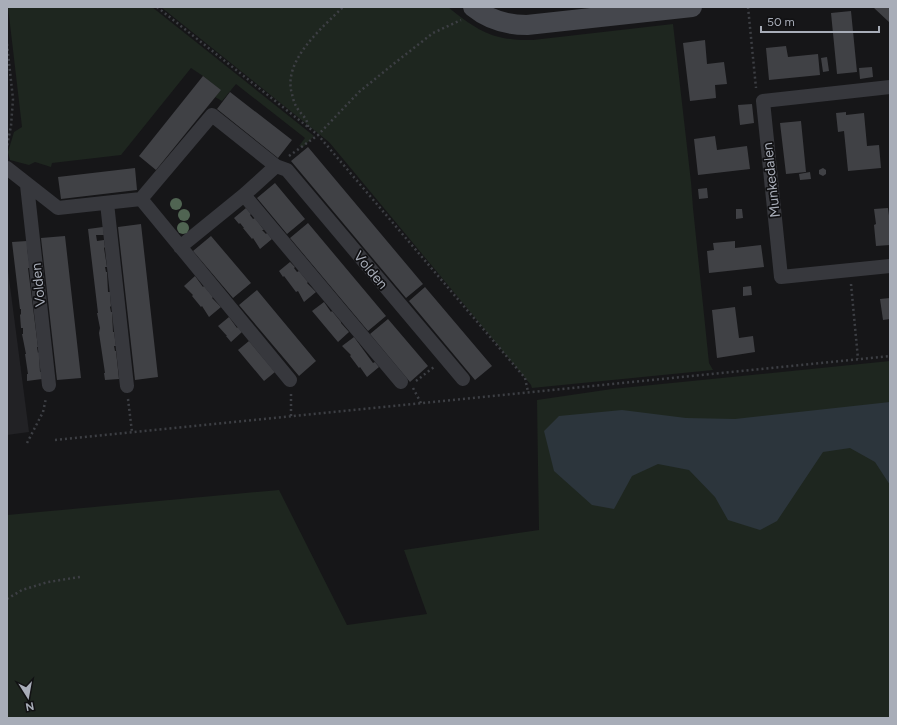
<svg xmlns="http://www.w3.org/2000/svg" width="897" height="725" viewBox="0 0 897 725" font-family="Figtree,sans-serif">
	<rect width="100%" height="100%" fill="#161618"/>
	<path fill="#222225" d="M7,263L29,432L7,435Z"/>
	<path fill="#1e261f" d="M8,7H152L314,136L303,147L299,146L305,138L236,84L222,101L215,97L220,90L203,76L191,68L121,155L52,163L51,167L35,162L29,165L10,160L8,152L14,132L22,127Z
		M161,7H448C478,31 493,41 533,40L673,24L691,182L693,208L709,363L713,370L532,388L531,385L329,142Z
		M890,361V718H7V515L279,490L347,625L427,614L404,550L539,530L537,400L612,389Z"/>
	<path fill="#2c353c" d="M890,402V485L875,462L850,448L823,452L777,521L760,530L728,520L715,497L689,470L658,464L632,476L614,509L592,505L554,471L544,431L559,416L622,410L686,418L735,419Z"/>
	<path fill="#404145" d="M873,7H890V23Z
		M851,11L857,72L837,74L831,13Z
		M705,40L707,64L724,62L727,84L715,85L716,98L690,101L683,43Z
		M786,46L788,57L818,54L820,75L769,80L766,48Z
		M827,57L829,71L823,72L821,58Z
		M872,67L873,77L860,79L859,68Z
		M203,76L221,90L156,170L139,156Z
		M230,92L292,140L278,158L217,109Z
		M752,104L754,123L740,125L738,105Z
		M846,112V115L864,113L867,146L879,145L881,168L848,171L844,131L838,132L836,113Z
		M801,121L806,172L786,174L780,123Z
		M715,136L717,150L747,146L750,169L698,175L694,139Z
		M308,147L423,284L406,298L291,161Z
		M135,168L137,190L61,199L58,177Z
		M823,168L826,170V174L823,176L819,174V170Z
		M810,172L811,179L800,180L799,174Z
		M275,183L305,219L287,234L257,198Z
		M707,188L708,198L699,199L698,189Z
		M246,208L251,214L250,215L253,219L255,218L264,230H262L266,234L267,233L272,239L260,249L253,238L252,239L243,228H244L240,223L239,224L234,218Z
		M888,208L890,223V245L876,246L874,225L876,224L874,209Z
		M736,209H742L743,218L736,219Z
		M308,223L386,316L368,331L290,238Z
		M141,224L158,377L135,380L118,227Z
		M103,227L104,235H96L97,241L104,240L105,247L104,248L107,267H105L106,272H107L108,292H110L111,306L110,307L111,312H112L113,332H114L116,346H114L115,351H116L119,379L105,380L104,373H105L99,333L100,328L97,313H98L88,229Z
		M65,236L81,378L57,380L41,238Z
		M211,236L251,283L233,298L193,251Z
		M27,241L28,248H27L30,268H28L38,347H37L38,353L39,352L40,372H41L42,379L27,381V374H28L25,354H26L22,334H23V328H21L20,315L21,314V309H20L12,242Z
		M735,241V248L761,245L764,267L709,273L707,251L714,250L713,243Z
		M290,262L295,267L294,268L297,272L299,271L308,282L307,283L316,292L304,302L298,291L296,292L284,276L283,277L279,271Z
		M195,276L203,287L204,286L213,297L212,298L221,307L209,317L202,306L201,307L192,296L193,295L184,286Z
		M751,286L752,295L743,296V287Z
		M425,287L492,366L475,380L409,301Z
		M257,290L316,361L299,376L239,305Z
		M890,298V319L883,320L880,299Z
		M324,302L331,312L332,311L341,322V323L349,332L338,342L312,311Z
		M735,307L739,338L753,336L755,352L717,358L712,310Z
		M229,317L237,328L238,327L242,332L231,342L226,336H227L218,326Z
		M388,319L428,366L410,382L370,334Z
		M354,337L373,363L375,362L379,367L367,377L360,367L359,368L350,356L351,355L342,346Z
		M249,341L275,372L264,381L238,350Z"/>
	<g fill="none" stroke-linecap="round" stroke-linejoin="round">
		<path stroke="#3d3f44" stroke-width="2.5" stroke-dasharray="2 3" stroke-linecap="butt" d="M157,7L318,135L525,378L528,392
			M748,7L756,88
			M7,44L13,99L11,126L7,146
			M308,127C308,118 300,114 296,106C294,103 293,98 292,94C282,61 322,28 343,7
			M289,156L318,135L359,92L396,62L433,33L461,20
			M851,284L858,359
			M416,381L434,367
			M413,388L421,403
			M128,399L132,432
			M291,416V394
			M55,440L890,356
			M27,443L43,412L46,398
			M7,599L22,590L48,582L80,577"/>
		<path stroke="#37383d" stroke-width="14" d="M890,87L763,101L781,277L890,266
			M276,166L287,170L463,379
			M7,168L58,208L141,199L290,380
			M27,185L49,385
			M244,195L401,382
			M141,199L212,115L276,166L244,195L180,247
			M107,203L127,386"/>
		<path stroke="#45474d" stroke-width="20" d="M473,7C489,20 507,25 527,25L692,7"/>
	</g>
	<g fill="#506452">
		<circle cx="176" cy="204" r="6"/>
		<circle cx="184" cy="215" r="6"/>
		<circle cx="183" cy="228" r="6"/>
	</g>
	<g text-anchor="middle" stroke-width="3.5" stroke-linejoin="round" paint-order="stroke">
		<g font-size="14" fill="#a8adb8" stroke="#111113">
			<text transform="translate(771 180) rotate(-96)" y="5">Munkedalen</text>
			<text transform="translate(371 270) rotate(50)" y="5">Volden</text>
			<text transform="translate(38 285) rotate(-96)" y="5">Volden</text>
		</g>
	</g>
	<rect width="897" height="725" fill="none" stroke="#a8adb8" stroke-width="16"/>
	<g transform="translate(28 697) rotate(169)" stroke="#111113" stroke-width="3" paint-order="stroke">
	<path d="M0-3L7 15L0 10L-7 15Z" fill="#a8adb8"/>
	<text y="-6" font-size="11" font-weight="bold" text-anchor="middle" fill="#a8adb8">N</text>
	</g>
	<path d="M761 26v6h118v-6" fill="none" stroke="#a8adb8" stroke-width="2"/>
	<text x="767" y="26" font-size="12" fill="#a8adb8" stroke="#111113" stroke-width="3" paint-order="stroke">50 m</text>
</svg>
